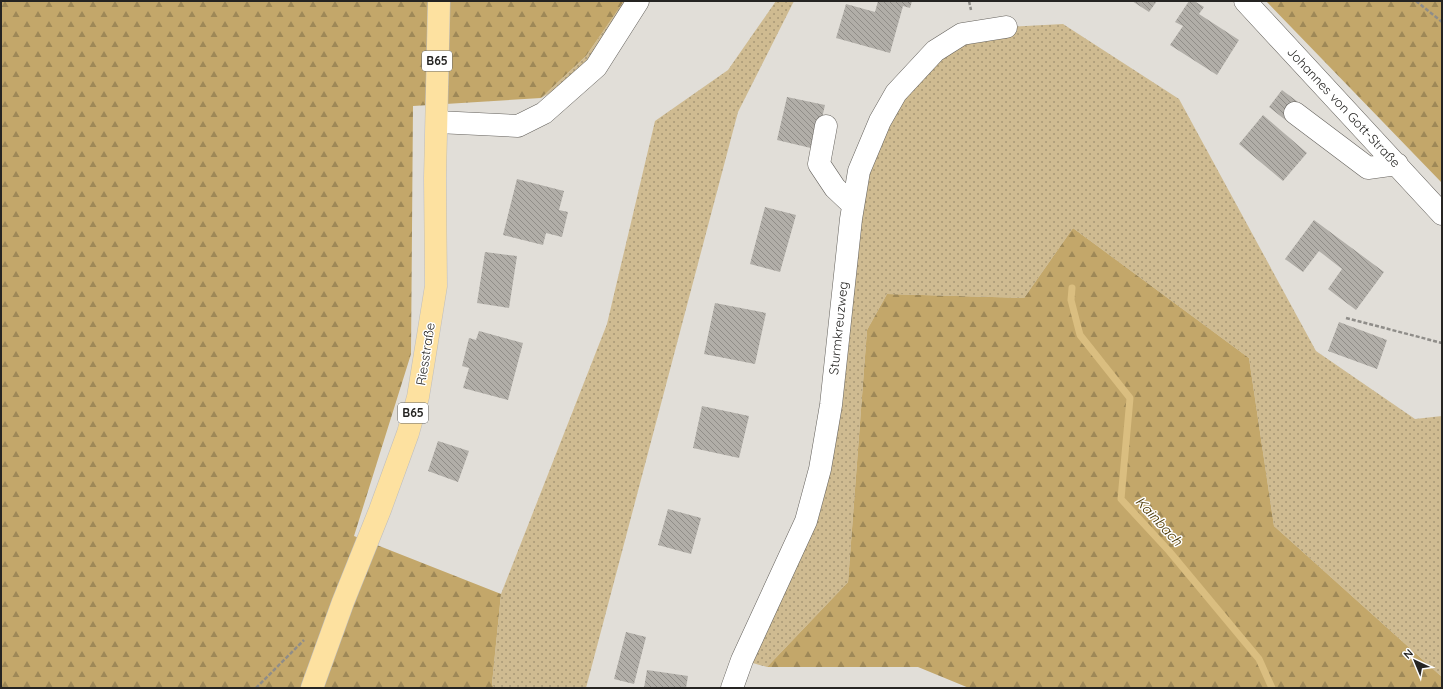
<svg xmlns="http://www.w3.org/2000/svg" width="1443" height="689" viewBox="0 0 1443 689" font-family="Quicksand,sans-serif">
	<defs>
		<pattern id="grass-dots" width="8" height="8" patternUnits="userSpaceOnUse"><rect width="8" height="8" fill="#cfbb91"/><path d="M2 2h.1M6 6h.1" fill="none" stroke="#a89876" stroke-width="1.8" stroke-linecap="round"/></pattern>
		<pattern id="forest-firs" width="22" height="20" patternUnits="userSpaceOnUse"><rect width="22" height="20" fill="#c3a76a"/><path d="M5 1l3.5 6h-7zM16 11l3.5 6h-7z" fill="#9e8857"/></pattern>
		<pattern id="building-back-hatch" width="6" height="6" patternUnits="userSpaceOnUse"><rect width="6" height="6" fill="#b1aea8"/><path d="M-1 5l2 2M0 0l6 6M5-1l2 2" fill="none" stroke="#908d88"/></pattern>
	</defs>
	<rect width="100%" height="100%" fill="#e1ded8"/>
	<path fill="url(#grass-dots)" d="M624,1H650L596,67L541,98L586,56Z
		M776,1H794L738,112L586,688H494L492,684L501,594L607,324L655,121L728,70Z
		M1063,24L1179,99L1316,351L1415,419L1442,416V677L1274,526L1249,358L1073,228L1024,298L887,294L867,330L848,582L767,667L742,660L806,521L859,171L935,51L1006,27Z"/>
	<path fill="url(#forest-firs)" d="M1,1H624L586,56L541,98L413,106L411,354L354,536L501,594L492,684L494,688H1Z
		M1266,1H1442V183Z
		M1073,228L1249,358L1274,526L1442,677V688H969L918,667H767L848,582L867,330L887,294L1024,298Z"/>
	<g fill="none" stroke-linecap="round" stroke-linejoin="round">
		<path stroke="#dabe80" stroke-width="7" d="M1072,288L1071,300L1080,335L1130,398L1121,499L1169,551L1259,659L1272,688"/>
	</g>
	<path fill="url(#building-back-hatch)" d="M878,1H912L910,8L903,6L890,53L836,38L846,4L875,12Z
		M1132,1H1157L1149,12Z
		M1189,1H1194L1204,7L1199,14L1239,40L1217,75L1170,45L1183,26L1175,22Z
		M1282,90L1302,105L1288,122L1269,107Z
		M787,97L825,105L815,149L777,140Z
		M1263,115L1307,153L1283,181L1239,144Z
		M517,179L564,191L559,210L568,212L562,237L546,233L543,245L503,235Z
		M765,207L796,215L780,272L750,264Z
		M1314,220L1384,272L1356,310L1328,289L1342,269L1319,251L1303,272L1285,259Z
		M485,252L517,256L509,308L477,303Z
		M715,303L766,313L755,364L704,354Z
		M1339,322L1387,340L1377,369L1328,351Z
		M479,331L523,343L508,400L463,388L469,368L462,366L469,338L476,340Z
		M702,406L749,416L739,458L693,448Z
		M438,441L469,451L458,482L428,471Z
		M668,509L701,518L691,554L658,545Z
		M626,632L646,637L634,684L614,679Z
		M647,670L688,676L686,688H644Z"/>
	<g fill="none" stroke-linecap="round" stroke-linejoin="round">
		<g stroke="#64615c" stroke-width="23">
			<path id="minor" d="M1245,1L1442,214
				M1295,113L1368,168L1397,164
				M437,122L518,126L544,113L596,67L638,1
				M826,126L819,164L835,188L853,205
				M732,688L742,660L806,521L820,469L831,405L851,219L859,171L880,121L896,93L935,51L962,34L1006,27"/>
		</g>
		<g stroke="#bebdbd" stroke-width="23">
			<path id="major" d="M312,688L343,602L380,510L408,433L418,397L436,286L435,178L439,1"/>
		</g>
		<path stroke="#8f8d89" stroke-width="2.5" stroke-dasharray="4 2" stroke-linecap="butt" d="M969,1L971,10
			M1416,1L1442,22
			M1346,318L1442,343
			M256,688L304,640"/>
		<use href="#minor" stroke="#fff" stroke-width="22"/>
		<use href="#major" stroke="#fde1a0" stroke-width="22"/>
	</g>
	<g text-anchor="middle" stroke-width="3" stroke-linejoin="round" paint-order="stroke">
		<g fill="#fff" stroke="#666664" stroke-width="1">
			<rect x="422" y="51" width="30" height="20" rx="3"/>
			<rect x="398" y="403" width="30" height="20" rx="3"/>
		</g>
		<g font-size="12" font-weight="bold" fill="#252422">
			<text x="437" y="65">B65</text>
			<text x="413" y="417">B65</text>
		</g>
		<g font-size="13" fill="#252422" stroke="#fff">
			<text transform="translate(1344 107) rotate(47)" y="5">Johannes von Gott-Straße</text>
			<text transform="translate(838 328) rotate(-84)" y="5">Sturmkreuzweg</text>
			<text transform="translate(425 354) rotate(-81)" y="5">Riesstraße</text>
		</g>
		<g font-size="14" font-style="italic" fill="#483500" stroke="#fff">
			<text transform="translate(1159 521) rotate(47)" y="5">Kainbach</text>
		</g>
	</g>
	<rect width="1443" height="689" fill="none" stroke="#252422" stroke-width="4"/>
	<g transform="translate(1415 661) rotate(316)" stroke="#ffffff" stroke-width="3" paint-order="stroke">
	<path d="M0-3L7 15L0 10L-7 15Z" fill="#252422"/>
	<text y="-6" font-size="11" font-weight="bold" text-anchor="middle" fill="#252422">N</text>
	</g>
</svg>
